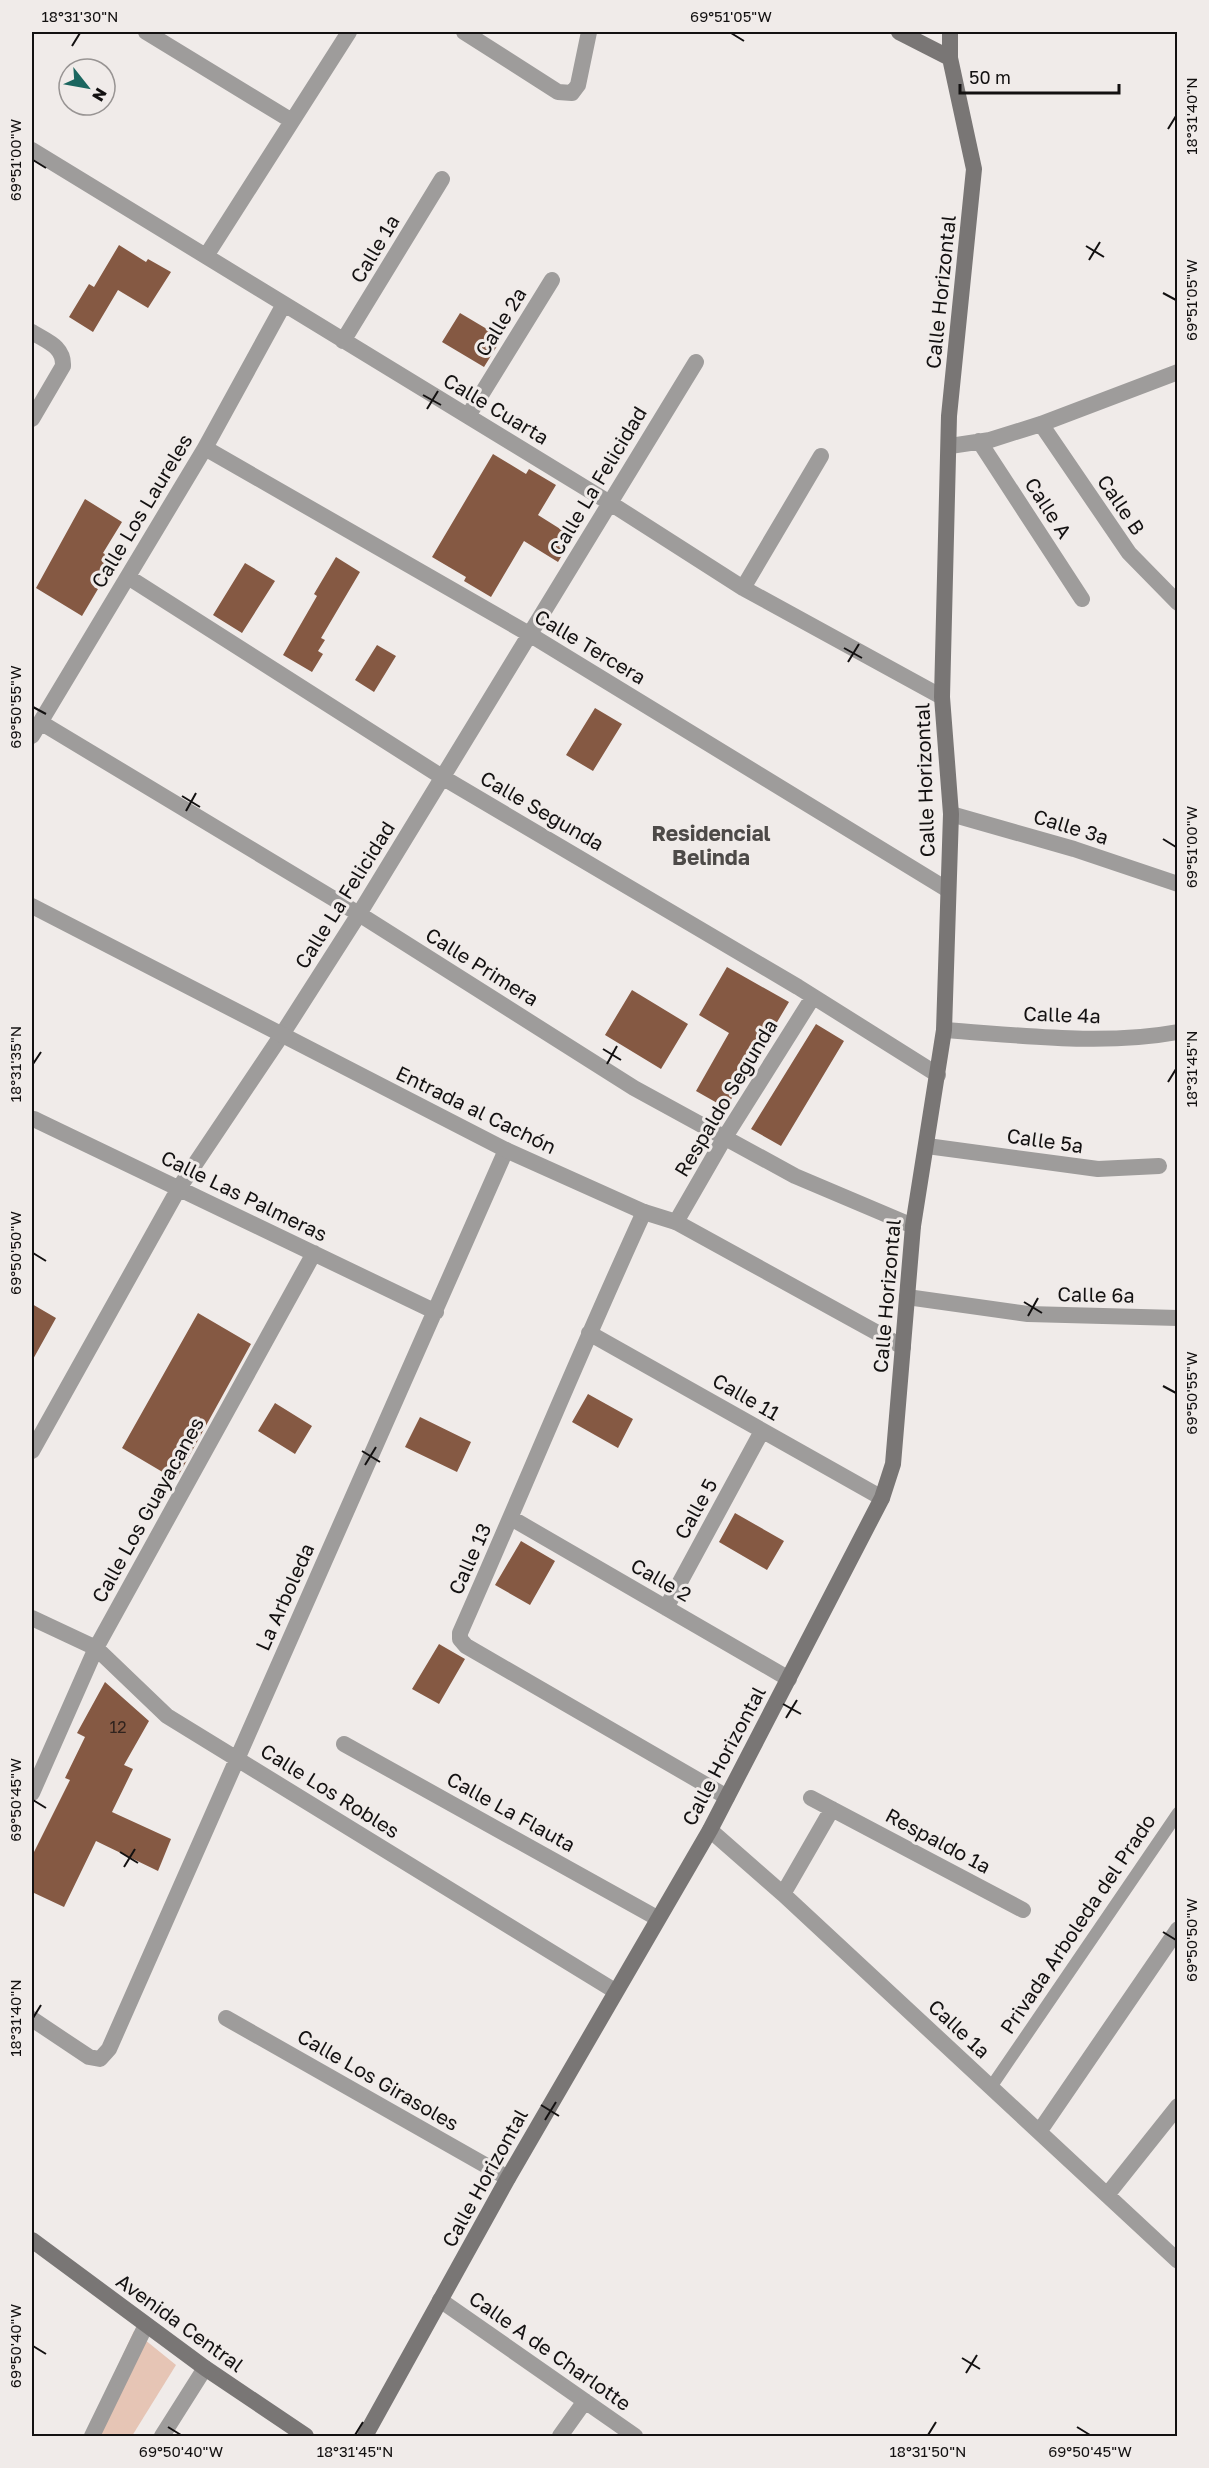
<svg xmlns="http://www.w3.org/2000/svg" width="1209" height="2468" viewBox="0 0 1209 2468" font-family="'Golos Text',sans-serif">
	<rect width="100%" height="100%" fill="#f0ebe9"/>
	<path fill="#e6c5b5" d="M134,2331L176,2365L132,2436H85Z"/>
	<path fill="#855943" d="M119,245L146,262L148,259L171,272L148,308L118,290L93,332L69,317L89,284L94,287Z
		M460,313L502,338L484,367L442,342Z
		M493,454L526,474L529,469L556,485L538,515L573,537L558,562L524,541L491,597L464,581L466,577L432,557Z
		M85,499L122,522L103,553L112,558L94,587L98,589L82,616L36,588Z
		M336,557L360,572L321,638L325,640L318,651L323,654L312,672L283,655L317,596L314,594Z
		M245,563L275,581L242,633L213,615Z
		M377,645L396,656L374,692L355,680Z
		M595,708L622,724L593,771L566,755Z
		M727,967L789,1002L726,1108L696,1091L729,1033L699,1015Z
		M632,990L688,1024L661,1069L605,1035Z
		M816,1024L844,1041L781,1146L751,1129Z
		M32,1304L56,1318L32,1361Z
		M198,1313L251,1344L176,1480L122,1448Z
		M588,1394L633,1419L618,1448L572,1422Z
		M275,1403L312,1426L295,1454L258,1431Z
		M420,1417L471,1442L457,1472L405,1447Z
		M735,1513L784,1541L767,1570L719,1542Z
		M521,1541L555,1561L530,1605L495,1585Z
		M439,1644L465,1659L439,1704L412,1689Z
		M105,1682L149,1721L124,1765L133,1769L112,1812L171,1839L158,1871L96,1841L64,1907L32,1892V1856L70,1780L65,1778L85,1737L77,1733Z"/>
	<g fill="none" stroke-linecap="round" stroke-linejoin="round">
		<path stroke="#9e9c9b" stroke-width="12" d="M991,2087L1178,1813"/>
		<path stroke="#9e9c9b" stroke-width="16" d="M146,32L292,121
			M464,32L558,92L572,93L578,85L589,32
			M32,150L610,503L743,588L942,697
			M206,256L349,32
			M32,332C46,341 64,346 63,366L32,419
			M343,341L442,179
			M468,416L552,280
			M1041,424L1129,553L1178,603
			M979,441L1082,599
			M950,446L990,440L1041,424L1178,372
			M205,448L529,634L948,890
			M128,577L442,777L798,987L938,1075
			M743,588L821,456
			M40,722L359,914L634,1088L795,1176L913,1226
			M32,736L205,448L284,304
			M951,814L1074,849L1178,884
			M944,1030C1020,1035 1102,1046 1178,1032
			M32,1120L34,1119L38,1121L436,1312
			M927,1146L1098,1169L1159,1166
			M644,1212C580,1351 522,1493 460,1633V1639L466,1646L727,1797
			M676,1222L725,1137L813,997
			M907,1297L1028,1314L1178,1318
			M589,1333L882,1498
			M32,1451L179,1188L281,1036L359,914L696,362
			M511,1518L789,1679
			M666,1608L762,1431
			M32,1618L96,1648L167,1716L615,1991
			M344,1744L657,1918
			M32,1793L96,1648L314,1253
			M811,1798L1023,1910
			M710,1830L783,1894L1178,2261
			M783,1894L832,1809
			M226,2018L508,2178
			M32,2019L89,2057L100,2059L109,2049L506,1150
			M1039,2132L1178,1929
			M1107,2195L1178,2106
			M440,2300L635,2436
			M92,2436L146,2325
			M162,2436L205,2368
			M560,2436L585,2401"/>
		<path stroke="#9e9c9b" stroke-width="16" d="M32,906L506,1150L644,1212L676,1222L903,1347"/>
		<path stroke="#797675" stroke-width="16" d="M899,32L950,58
			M32,2240L205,2368L306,2436
			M365,2436L508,2178L710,1830L882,1498L893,1464L913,1226L944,1030L951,814L942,697L949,416L974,169L950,58V32"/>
	</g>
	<path fill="none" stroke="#131111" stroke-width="2" d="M731,33L744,41M72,46L80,33M1168,129L1176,116M33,160L46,168M1086,246L1104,257M1089,260L1100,242M1163,293L1176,300M423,395L441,405M427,409L438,391M844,648L862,658M848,662L859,644M33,707L46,714M182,796L200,807M186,811L196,793M1163,839L1176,847M603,1049L621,1060M33,1064L41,1052M607,1064L617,1046M1168,1082L1176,1069M33,1253L46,1261M1024,1302L1042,1313M1028,1316L1038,1298M1163,1386L1176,1393M362,1451L380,1462M365,1465L376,1447M783,1704L801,1714M786,1718L797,1700M33,1800L46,1808M120,1852L138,1863M124,1867L135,1849M1163,1932L1176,1940M33,2018L41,2005M541,2105L559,2116M545,2120L556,2102M33,2346L46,2354M962,2358L980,2369M966,2373L977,2355M168,2427L181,2435M1077,2427L1090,2435M355,2435L363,2422M928,2435L936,2422"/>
	<g text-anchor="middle" stroke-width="6" stroke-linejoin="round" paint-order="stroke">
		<g font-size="16" fill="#30231e">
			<text x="118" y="1733">12</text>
		</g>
		<g font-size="20" fill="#131111" stroke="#f0ebe9">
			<text transform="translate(375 249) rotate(-59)" y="7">Calle 1a</text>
			<text transform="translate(941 292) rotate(-84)" y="7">Calle Horizontal</text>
			<text transform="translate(501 322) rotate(-58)" y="7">Calle 2a</text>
			<text transform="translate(496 409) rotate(31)" y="7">Calle Cuarta</text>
			<text transform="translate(598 481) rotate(-59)" y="7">Calle La Felicidad</text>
			<text transform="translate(1121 505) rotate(56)" y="7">Calle B</text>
			<text transform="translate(1048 508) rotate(57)" y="7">Calle A</text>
			<text transform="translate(142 511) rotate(-59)" y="7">Calle Los Laureles</text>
			<text transform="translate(590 647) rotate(31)" y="7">Calle Tercera</text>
			<text transform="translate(925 780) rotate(-92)" y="7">Calle Horizontal</text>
			<text transform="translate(542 811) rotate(30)" y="7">Calle Segunda</text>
			<text transform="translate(1071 827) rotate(17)" y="7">Calle 3a</text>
			<text transform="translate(345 895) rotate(-58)" y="7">Calle La Felicidad</text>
			<text transform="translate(482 967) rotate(32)" y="7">Calle Primera</text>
			<text transform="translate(1062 1015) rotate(2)" y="7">Calle 4a</text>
			<text transform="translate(726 1098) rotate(-59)" y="7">Respaldo Segunda</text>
			<text transform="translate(476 1110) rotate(26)" y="7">Entrada al Cachón</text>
			<text transform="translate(1045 1141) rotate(8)" y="7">Calle 5a</text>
			<text transform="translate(244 1196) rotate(26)" y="7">Calle Las Palmeras</text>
			<text transform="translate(1096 1295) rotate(1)" y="7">Calle 6a</text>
			<text transform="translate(887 1296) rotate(-85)" y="7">Calle Horizontal</text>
			<text transform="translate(746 1397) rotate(30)" y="7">Calle 11</text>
			<text transform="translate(696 1509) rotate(-61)" y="7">Calle 5</text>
			<text transform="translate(148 1510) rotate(-61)" y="7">Calle Los Guayacanes</text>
			<text transform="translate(470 1559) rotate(-66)" y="7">Calle 13</text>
			<text transform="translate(661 1580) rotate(30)" y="7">Calle 2</text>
			<text transform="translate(285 1597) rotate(-66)" y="7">La Arboleda</text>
			<text transform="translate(724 1756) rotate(-62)" y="7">Calle Horizontal</text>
			<text transform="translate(330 1791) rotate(32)" y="7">Calle Los Robles</text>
			<text transform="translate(511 1812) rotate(29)" y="7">Calle La Flauta</text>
			<text transform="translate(938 1841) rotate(28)" y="7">Respaldo 1a</text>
			<text transform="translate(1078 1924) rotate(-56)" y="7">Privada Arboleda del Prado</text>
			<text transform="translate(959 2029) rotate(43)" y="7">Calle 1a</text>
			<text transform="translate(378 2080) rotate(30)" y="7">Calle Los Girasoles</text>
			<text transform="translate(485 2178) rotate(-61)" y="7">Calle Horizontal</text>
			<text transform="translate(180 2323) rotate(36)" y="7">Avenida Central</text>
			<text transform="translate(550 2351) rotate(35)" y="7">Calle A de Charlotte</text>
		</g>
		<g font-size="21" font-weight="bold" fill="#4d4a48" stroke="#f0ebe9">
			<text x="711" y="841">Residencial<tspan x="711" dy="24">Belinda</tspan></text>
		</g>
	</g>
	<rect width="1209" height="2468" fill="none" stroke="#f0ebe9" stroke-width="66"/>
	<g transform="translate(87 87) rotate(121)"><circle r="28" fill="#f0ebe9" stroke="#989493" stroke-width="1.5"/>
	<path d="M0-4.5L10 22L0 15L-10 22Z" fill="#1b665f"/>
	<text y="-9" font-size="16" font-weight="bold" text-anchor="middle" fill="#131111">N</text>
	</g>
	<path d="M960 84v9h159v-9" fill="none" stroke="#131111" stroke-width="3"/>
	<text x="969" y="84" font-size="18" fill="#131111" stroke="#f0ebe9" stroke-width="4.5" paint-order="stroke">50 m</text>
	<rect x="33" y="33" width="1143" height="2402" fill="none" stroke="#131111" stroke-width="2"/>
	<g font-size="15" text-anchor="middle" fill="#131111">
		<text x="80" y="22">18°31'30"N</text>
		<text x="731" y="22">69°51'05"W</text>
		<text transform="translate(1192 116) rotate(-90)" y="5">18°31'40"N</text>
		<text transform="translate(16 160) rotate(-90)" y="5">69°51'00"W</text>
		<text transform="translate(1192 300) rotate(-90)" y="5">69°51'05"W</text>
		<text transform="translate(16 707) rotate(-90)" y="5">69°50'55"W</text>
		<text transform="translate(1192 847) rotate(-90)" y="5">69°51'00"W</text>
		<text transform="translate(16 1064) rotate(-90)" y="5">18°31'35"N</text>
		<text transform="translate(1192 1069) rotate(-90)" y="5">18°31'45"N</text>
		<text transform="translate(16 1253) rotate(-90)" y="5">69°50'50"W</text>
		<text transform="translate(1192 1393) rotate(-90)" y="5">69°50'55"W</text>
		<text transform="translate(16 1800) rotate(-90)" y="5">69°50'45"W</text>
		<text transform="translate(1192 1940) rotate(-90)" y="5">69°50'50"W</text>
		<text transform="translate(16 2018) rotate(-90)" y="5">18°31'40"N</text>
		<text transform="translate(16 2346) rotate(-90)" y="5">69°50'40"W</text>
		<text x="181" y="2457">69°50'40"W</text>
		<text x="355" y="2457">18°31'45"N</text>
		<text x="928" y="2457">18°31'50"N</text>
		<text x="1090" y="2457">69°50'45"W</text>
	</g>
</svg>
